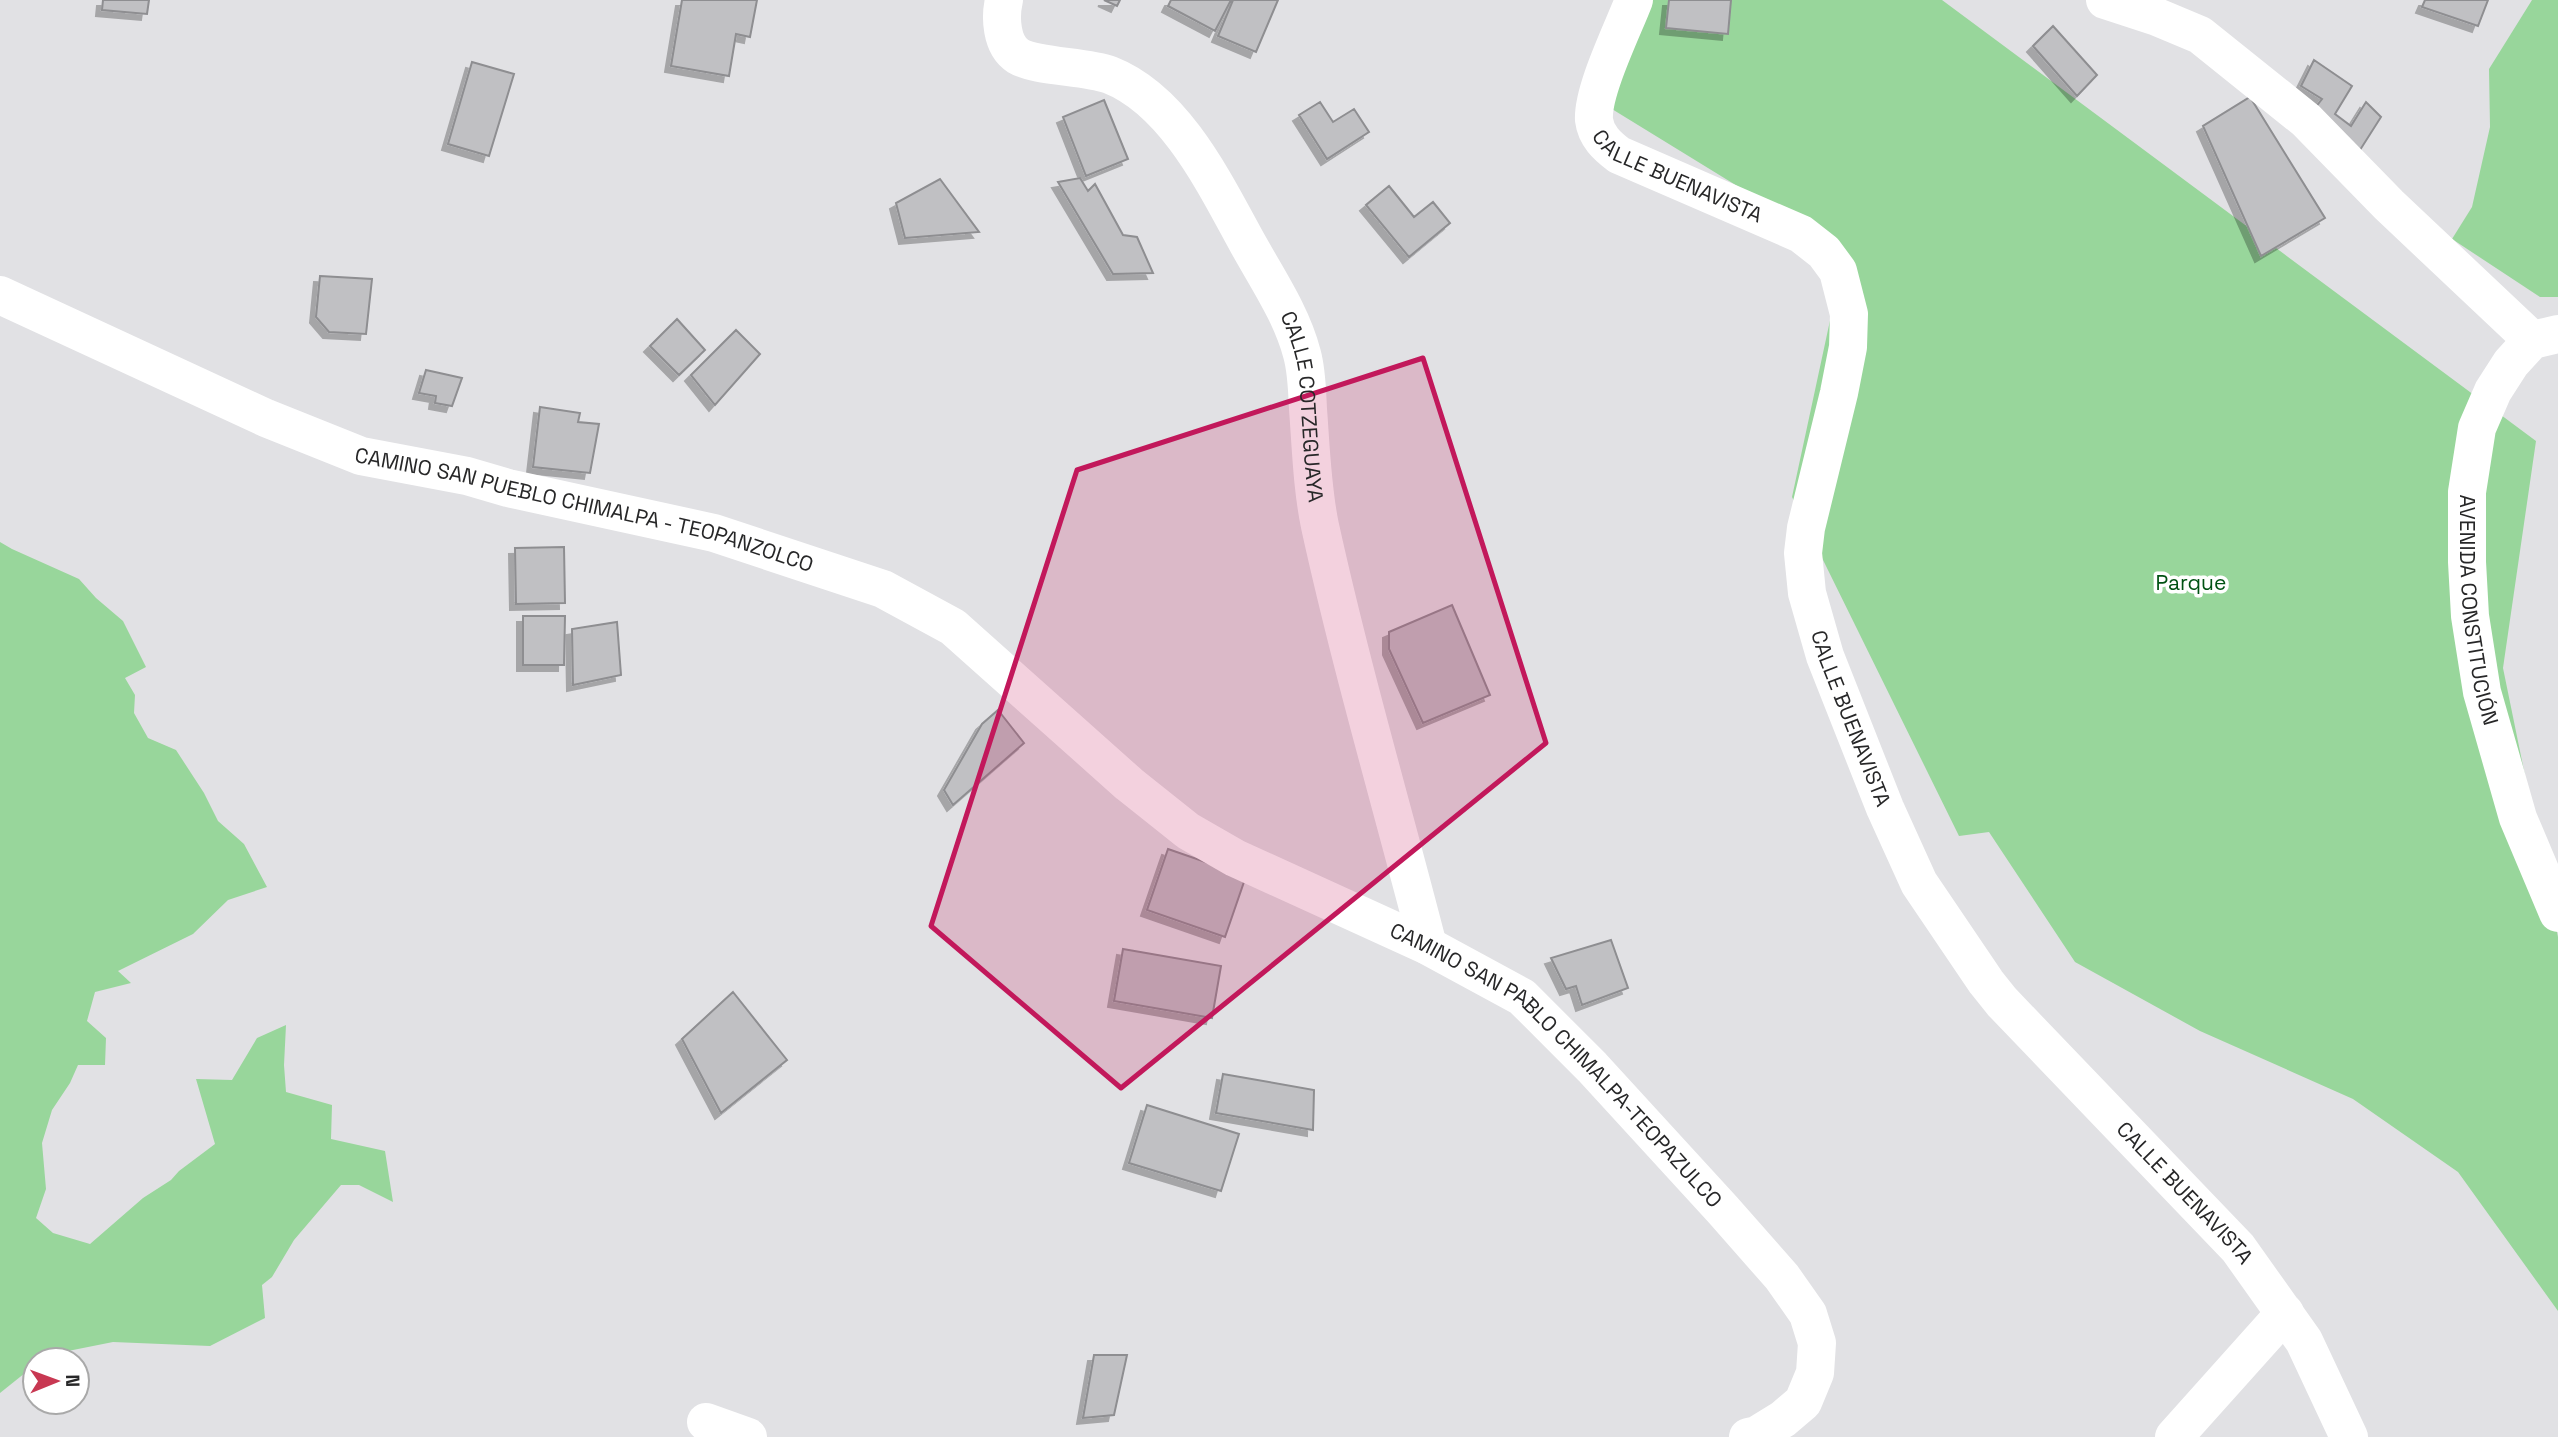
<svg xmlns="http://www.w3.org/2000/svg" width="2558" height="1437" viewBox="0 0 2558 1437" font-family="'Space Grotesk',sans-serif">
	<defs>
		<filter id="shadow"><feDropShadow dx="-6" dy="6" stdDeviation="0" flood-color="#0004"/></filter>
	</defs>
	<rect width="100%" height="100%" fill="#e1e1e4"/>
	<path fill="#98d69b" d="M1629,0H1942L2536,441L2503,668L2558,937V1311L2458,1172L2353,1099L2200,1031L2075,962L1989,832L1959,836L1792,497L1837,288L1809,230L1594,98Z
		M2532,0H2558V297H2540L2452,239L2472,207L2490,127L2489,69Z
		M0,542L12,549L79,579L96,598L123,621L146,667L125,678L135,695L134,713L148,738L176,750L204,793L218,821L244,844L267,887L228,900L193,934L118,971L131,983L95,992L87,1021L106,1038L105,1065H78L70,1083L52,1110L42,1143L46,1189L36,1218L53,1233L90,1244L143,1198L171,1180L179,1171L215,1144L196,1079L232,1080L257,1038L286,1025L284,1065L286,1092L332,1105L331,1139L385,1151L393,1202L359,1185H341L294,1240L272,1277L262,1285L265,1318L210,1346L113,1342L48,1355L41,1360H35V1365L0,1393Z"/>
	<path fill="#c0c0c3" stroke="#8e8e91" stroke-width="2" filter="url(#shadow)" d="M103,0H149L147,14L102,10Z
		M682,0H757L750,37L736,34L729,76L671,66Z
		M1104,0H1120L1117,6Z
		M1171,0H1231L1215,31L1168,6Z
		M1233,0H1278L1256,52L1218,36Z
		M1669,0H1731L1728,34L1666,28Z
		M2425,0H2488L2478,26L2422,7Z
		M2053,26L2097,75L2077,96L2033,46Z
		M2314,60L2352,86L2335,114L2351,126L2366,102L2381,117L2346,172L2315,108L2322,99L2301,86Z
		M472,62L514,74L489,156L448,144Z
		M2250,97L2325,218L2261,256L2203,126Z
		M1104,100L1128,159L1086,176L1063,117Z
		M1320,102L1333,122L1354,109L1369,132L1327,159L1299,115Z
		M1080,178L1088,191L1095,184L1123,235L1137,237L1153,273L1113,274L1058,182Z
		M940,179L979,232L905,238L896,203Z
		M1389,186L1414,217L1433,202L1450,223L1409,257L1366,205Z
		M320,276L372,279L366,334L329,332L316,317Z
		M677,319L705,350L679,375L650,346Z
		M736,330L760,354L715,405L691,375Z
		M426,370L462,378L452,406L435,403L436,396L419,393Z
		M540,407L580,413L578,422L599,424L590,473L533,467Z
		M564,547L565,603L516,604L515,548Z
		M1452,605L1490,695L1423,723L1389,649V632Z
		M523,616H565L564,665H523Z
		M617,622L621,675L573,685L572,629Z
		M998,710L1024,743L953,805L944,790L982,724Z
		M1168,849L1246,876L1225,937L1147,910Z
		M1611,940L1628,988L1582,1005L1576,986L1566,989L1551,958Z
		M1123,949L1221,966L1212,1018L1114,1001Z
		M733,992L787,1060L721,1113L682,1039Z
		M1223,1074L1314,1090L1313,1130L1216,1113Z
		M1147,1105L1239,1134L1221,1191L1129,1163Z
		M1094,1355H1127L1114,1415L1083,1418Z"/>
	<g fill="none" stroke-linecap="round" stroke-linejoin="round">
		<g stroke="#fff" stroke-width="38">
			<path id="s1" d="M1004,0C1000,17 1001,45 1018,56C1036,67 1086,66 1110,75C1176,101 1216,186 1248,244C1268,280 1292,315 1302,354C1307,372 1307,391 1308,409C1311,448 1312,488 1320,526C1351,667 1392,806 1428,946"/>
			<path id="s2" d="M1634,0C1623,29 1592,91 1594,120C1596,136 1607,146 1619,155L1801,234L1824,252L1838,271L1849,314L1848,347L1839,393L1806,528L1803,553L1807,593L1825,656L1885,808L1919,883L1986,982L2002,1002L2238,1248L2304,1341L2349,1437"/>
			<path d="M2105,0L2157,17L2200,35L2306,120L2389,205L2532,340"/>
			<path id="s3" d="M0,295L266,418L361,456L467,476L508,488L714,533L883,589L953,627L1129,784L1188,831L1235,858L1428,946L1522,997L1592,1067L1723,1210L1782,1277L1808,1314L1817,1343L1815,1373L1803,1402L1783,1419L1757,1435L1748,1437"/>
			<path d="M706,1422L748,1437"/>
			<path d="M2174,1437L2285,1313"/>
		</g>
		<path stroke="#fff" stroke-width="38" id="s4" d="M2558,334L2532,340L2511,363L2493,391L2477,428L2467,492V562L2470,616L2482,692L2518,818L2558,913"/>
	</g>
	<path fill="#c2185b" fill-opacity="0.2" stroke="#c2185b" stroke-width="5" stroke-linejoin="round" d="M1423,358L1546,743L1121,1088L931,926L1077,470Z"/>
	<g text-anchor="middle" stroke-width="7" stroke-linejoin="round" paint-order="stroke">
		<g font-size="21" fill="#272728" stroke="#fff">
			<text dy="7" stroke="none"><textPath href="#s2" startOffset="233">CALLE BUENAVISTA</textPath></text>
			<text dy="7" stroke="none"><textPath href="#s1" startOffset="553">CALLE COTZEGUAYA</textPath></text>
			<text dy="7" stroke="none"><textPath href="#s3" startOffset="625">CAMINO SAN PUEBLO CHIMALPA - TEOPANZOLCO</textPath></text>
			<text dy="7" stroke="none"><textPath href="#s4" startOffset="315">AVENIDA CONSTITUCIÓN</textPath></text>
			<text dy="7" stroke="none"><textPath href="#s2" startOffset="884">CALLE BUENAVISTA</textPath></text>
			<text dy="7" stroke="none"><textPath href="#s3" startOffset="1768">CAMINO SAN PABLO CHIMALPA-TEOPAZULCO</textPath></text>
			<text dy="7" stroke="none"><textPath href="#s2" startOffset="1472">CALLE BUENAVISTA</textPath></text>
		</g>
		<g font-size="21" fill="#005213" stroke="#fff">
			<text x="2191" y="590">Parque</text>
		</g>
	</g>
	<g transform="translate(56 1381) rotate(89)"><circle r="33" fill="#ffffff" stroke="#a9a9a9" stroke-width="2"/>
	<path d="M0-5L12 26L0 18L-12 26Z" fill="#c83852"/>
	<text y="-10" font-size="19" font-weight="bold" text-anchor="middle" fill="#272728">N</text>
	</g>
</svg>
